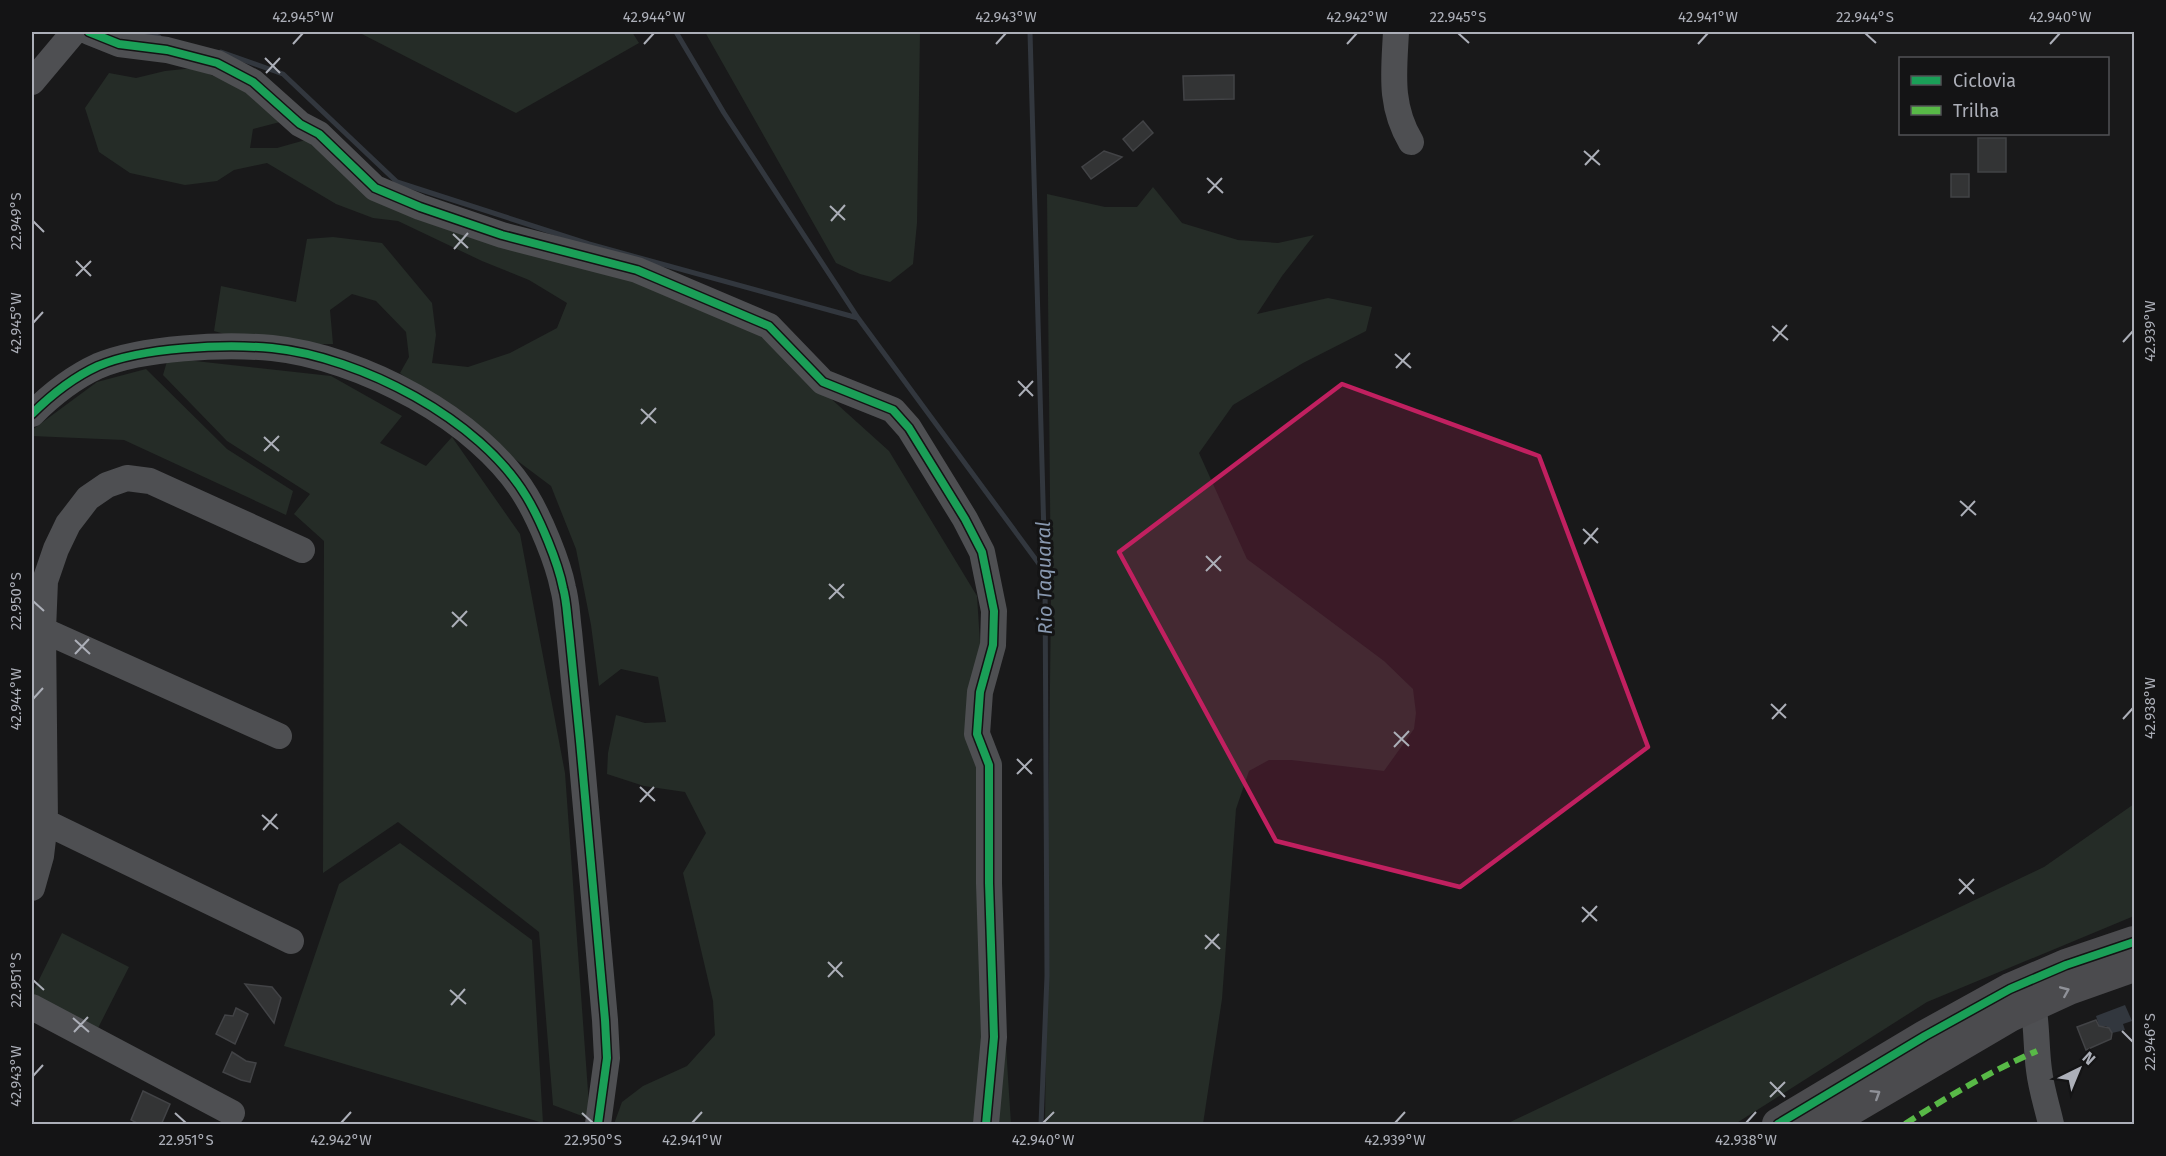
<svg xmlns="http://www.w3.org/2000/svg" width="2166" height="1156" viewBox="0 0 2166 1156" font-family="'Fira Sans',sans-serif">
	<rect width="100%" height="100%" fill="#19191a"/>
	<path fill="#252c27" d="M358,32H632L639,43L516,113Z
		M705,32H920L917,223L913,264L890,282L860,274L836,263Z
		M194,68L258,94L280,122L253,129L250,148H277L309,139L422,200L607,264L758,333L889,451L977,596L1011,1124H614L622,1102L643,1086L687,1066L715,1035L713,1001L683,873L706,833L685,792L644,786L607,774L608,753L616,715L645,723L666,722L658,677L621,669L599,686L591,625L576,549L551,486L400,373L409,357L406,332L376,301L352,294L330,310L333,344H259L214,331L221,286L296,302L307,239L333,237L382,243L432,303L436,335L432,363L468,367L510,353L557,328L567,303L529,280L482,261L398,221L373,218L336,204L267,163L234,170L217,181L185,185L130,173L99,152L85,108L109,73L136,78L165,71Z
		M1153,187L1182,223L1238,240L1278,243L1314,235L1282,276L1257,314L1328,298L1372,307L1366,331L1303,363L1233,405L1199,453L1247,559L1384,661L1413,689L1416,713L1414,729L1384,771L1291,760H1269L1249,771L1236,809L1222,999L1203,1124H1045L1051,597L1047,194L1105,207H1137Z
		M168,358L331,376L402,416L380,443L426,466L452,437L520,534L565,773L590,1119L553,1105L539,932L398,822L323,873L324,541L294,514L310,494L227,441L163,375Z
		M146,369L227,449L293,491L286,515L124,440L32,436V430L97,382Z
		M2134,804V916L1927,1002L1735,1124H1506L2044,867Z
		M400,843L532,940L543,1123L284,1046L339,884Z
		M62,933L129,967L98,1028L32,994Z"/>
	<path fill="#32373e" d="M2125,1005L2132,1021L2123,1024L2125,1030L2112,1033L2106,1026H2099L2096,1016Z"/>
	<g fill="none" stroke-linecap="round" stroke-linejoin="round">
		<path stroke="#32373e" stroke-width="5" d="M138,32L159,37
			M676,32L724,113L858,318
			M1030,32L1045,572L1047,976L1041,1124
			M221,52L283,74L397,182L589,244L858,318L1045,572"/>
	</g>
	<path fill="#333435" stroke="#424346" stroke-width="1.5" d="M1234,75V99L1184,100L1183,76Z
		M1143,121L1153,133L1133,151L1123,139Z
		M1978,138H2006V172H1978Z
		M1104,151L1122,157L1091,179L1082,167Z
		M1951,174H1969V197H1951Z
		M245,984L272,987L281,998L274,1023Z
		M236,1008L248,1014L235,1044L216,1034L225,1015L233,1016Z
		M2096,1020L2099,1026L2109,1028L2112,1033L2111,1039L2086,1050L2077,1027Z
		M232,1052L246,1061L256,1063L250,1082L241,1080L223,1072Z
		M143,1091L170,1104L161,1125H141L131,1120Z"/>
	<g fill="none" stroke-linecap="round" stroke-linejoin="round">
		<path stroke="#4e4f52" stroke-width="26" d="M89,32L119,44L167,50L217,63L253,82L300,124L319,134L375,188L420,207L502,235L637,270L769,326L823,382L893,410L909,428L965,519L982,552L994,611L993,645L980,692L977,734L989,765V883L994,1037L986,1124
			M1396,32C1394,72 1389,105 1411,142
			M32,82L74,32
			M32,414C51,395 74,377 98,366C143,347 224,344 272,348C360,357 480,419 526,496C540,519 558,562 563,588C567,602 567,617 569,631C573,668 576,704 580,741C589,834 597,927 605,1020L607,1058L598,1124
			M43,630L279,736
			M45,822L291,941
			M32,888L41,856L45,822L43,630L45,581L56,549L68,524L88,498L107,485L127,478L150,481L302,550
			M2033,1004C2037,1026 2036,1048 2039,1070C2041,1088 2047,1106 2051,1124
			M32,1007L232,1113"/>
		<path stroke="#4b4b4e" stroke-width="32" d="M1778,1124L1925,1036L2010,989L2066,965L2134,942
			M1826,1124L2010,1016L2069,989L2134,966"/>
		<path stroke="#58b947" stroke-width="6" stroke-dasharray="12 6" stroke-linecap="butt" d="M1905,1124C1947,1097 1991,1071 2037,1051"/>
		<g stroke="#141415" stroke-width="11">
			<path id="cycleway" d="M89,32L119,44L167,50L217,63L253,82L300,124L319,134L375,188L420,207L502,235L637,270L769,326L823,382L893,410L909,428L965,519L982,552L994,611L993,645L980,692L977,734L989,765V883L994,1037L986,1124
				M32,414C51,395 74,377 98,366C143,347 224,344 272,348C360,357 480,419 526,496C540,519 558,562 563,588C567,602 567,617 569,631C573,668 576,704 580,741C589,834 597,927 605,1020L607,1058L598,1124
				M1778,1124L1925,1036L2010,989L2066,965L2134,942"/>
		</g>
		<use href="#cycleway" stroke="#1a9f57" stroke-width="8"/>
	</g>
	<defs><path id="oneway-chevron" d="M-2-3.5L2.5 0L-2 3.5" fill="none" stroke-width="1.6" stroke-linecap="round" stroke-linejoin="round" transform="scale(1.5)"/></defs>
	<g stroke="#8f9198">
		<use href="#oneway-chevron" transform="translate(2065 991) rotate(-23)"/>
		<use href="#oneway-chevron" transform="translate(1876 1094) rotate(-32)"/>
	</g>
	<path fill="#c12060" fill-opacity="0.2" stroke="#c12060" stroke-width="4.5" stroke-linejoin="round" d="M1342,384L1539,456L1648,747L1460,887L1276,841L1119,552Z"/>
	<path fill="none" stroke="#acafb8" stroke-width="2" d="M1458,33L1469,43M1865,33L1876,43M293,44L303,33M644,44L654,33M996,44L1006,33M1347,44L1357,33M1698,44L1708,33M2050,44L2060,33M265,58L280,73M266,73L280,58M1584,151L1600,165M1585,165L1599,150M1207,178L1223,193M1208,193L1222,178M830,206L845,220M33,221L44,232M831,221L845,205M453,234L468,248M454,249L468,233M76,261L91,276M76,276L91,261M33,323L43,312M1772,326L1788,340M1773,341L1787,325M2123,342L2133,331M1395,354L1411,368M1396,368L1410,353M1018,381L1033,396M1019,396L1033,381M641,409L656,423M641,424L656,408M264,437L279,451M264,451L279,436M1960,501L1976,515M1961,516L1975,501M1583,529L1598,543M1584,544L1598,528M1206,556L1221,571M1206,571L1221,556M829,584L844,598M829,599L844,584M33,601L44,611M452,612L467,626M452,627L467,611M75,640L90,654M75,654L89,639M33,699L43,688M1771,704L1786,718M1772,719L1786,704M2123,719L2133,708M1394,732L1409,746M1394,747L1409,731M1017,759L1032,774M1017,774L1032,759M640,787L655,801M640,802L654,787M262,815L278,829M263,830L277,814M1959,879L1974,894M1959,894L1974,879M1582,907L1597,921M1582,922L1597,906M1205,935L1220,949M1205,949L1219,934M828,962L843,977M828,977L842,962M33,980L44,990M450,990L466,1004M451,1005L465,989M73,1018L89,1032M2122,1031L2133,1042M74,1032L88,1017M33,1076L43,1065M1770,1082L1785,1097M1770,1097L1785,1082M175,1113L186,1123M582,1113L593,1123M341,1123L351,1112M692,1123L702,1112M1043,1123L1054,1112M1395,1123L1405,1112M1746,1123L1756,1112"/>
	<g text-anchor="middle" stroke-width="6" stroke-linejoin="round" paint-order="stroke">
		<g font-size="20" font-style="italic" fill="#8898af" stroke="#141415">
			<text transform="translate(1044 578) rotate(-91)" y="7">Rio Taquaral</text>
		</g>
	</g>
	<rect width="2166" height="1156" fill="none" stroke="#141415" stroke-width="66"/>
	<rect x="1899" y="57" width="210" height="78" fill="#141415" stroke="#515256" stroke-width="1.5"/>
	<rect x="1911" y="76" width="30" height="9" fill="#1a9f57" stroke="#515256" stroke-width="1.5"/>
	<text x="1953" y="87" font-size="18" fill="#acafb8">Ciclovia</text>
	<rect x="1911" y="106" width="30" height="9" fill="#58b947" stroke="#515256" stroke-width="1.5"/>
	<text x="1953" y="117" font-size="18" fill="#acafb8">Trilha</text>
	<g transform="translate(2079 1069) rotate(43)" stroke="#141415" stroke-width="4.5" paint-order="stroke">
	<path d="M0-4.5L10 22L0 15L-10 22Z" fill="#acafb8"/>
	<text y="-9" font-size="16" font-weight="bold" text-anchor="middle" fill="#acafb8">N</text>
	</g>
	<rect x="33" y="33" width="2100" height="1090" fill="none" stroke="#acafb8" stroke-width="2"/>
	<g font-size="15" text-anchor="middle" fill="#acafb8">
		<text x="303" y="22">42.945°W</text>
		<text x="654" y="22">42.944°W</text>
		<text x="1006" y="22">42.943°W</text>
		<text x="1357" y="22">42.942°W</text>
		<text x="1458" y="22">22.945°S</text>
		<text x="1708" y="22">42.941°W</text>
		<text x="1865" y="22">22.944°S</text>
		<text x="2060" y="22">42.940°W</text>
		<text transform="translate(16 221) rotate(-90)" y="5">22.949°S</text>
		<text transform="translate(16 323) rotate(-90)" y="5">42.945°W</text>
		<text transform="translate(2150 331) rotate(-90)" y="5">42.939°W</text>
		<text transform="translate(16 601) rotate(-90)" y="5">22.950°S</text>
		<text transform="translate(16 699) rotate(-90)" y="5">42.944°W</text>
		<text transform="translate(2150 708) rotate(-90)" y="5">42.938°W</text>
		<text transform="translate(16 980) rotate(-90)" y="5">22.951°S</text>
		<text transform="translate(2150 1042) rotate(-90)" y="5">22.946°S</text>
		<text transform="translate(16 1076) rotate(-90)" y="5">42.943°W</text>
		<text x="186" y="1145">22.951°S</text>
		<text x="341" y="1145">42.942°W</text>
		<text x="593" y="1145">22.950°S</text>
		<text x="692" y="1145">42.941°W</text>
		<text x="1043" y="1145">42.940°W</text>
		<text x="1395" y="1145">42.939°W</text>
		<text x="1746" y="1145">42.938°W</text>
	</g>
</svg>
